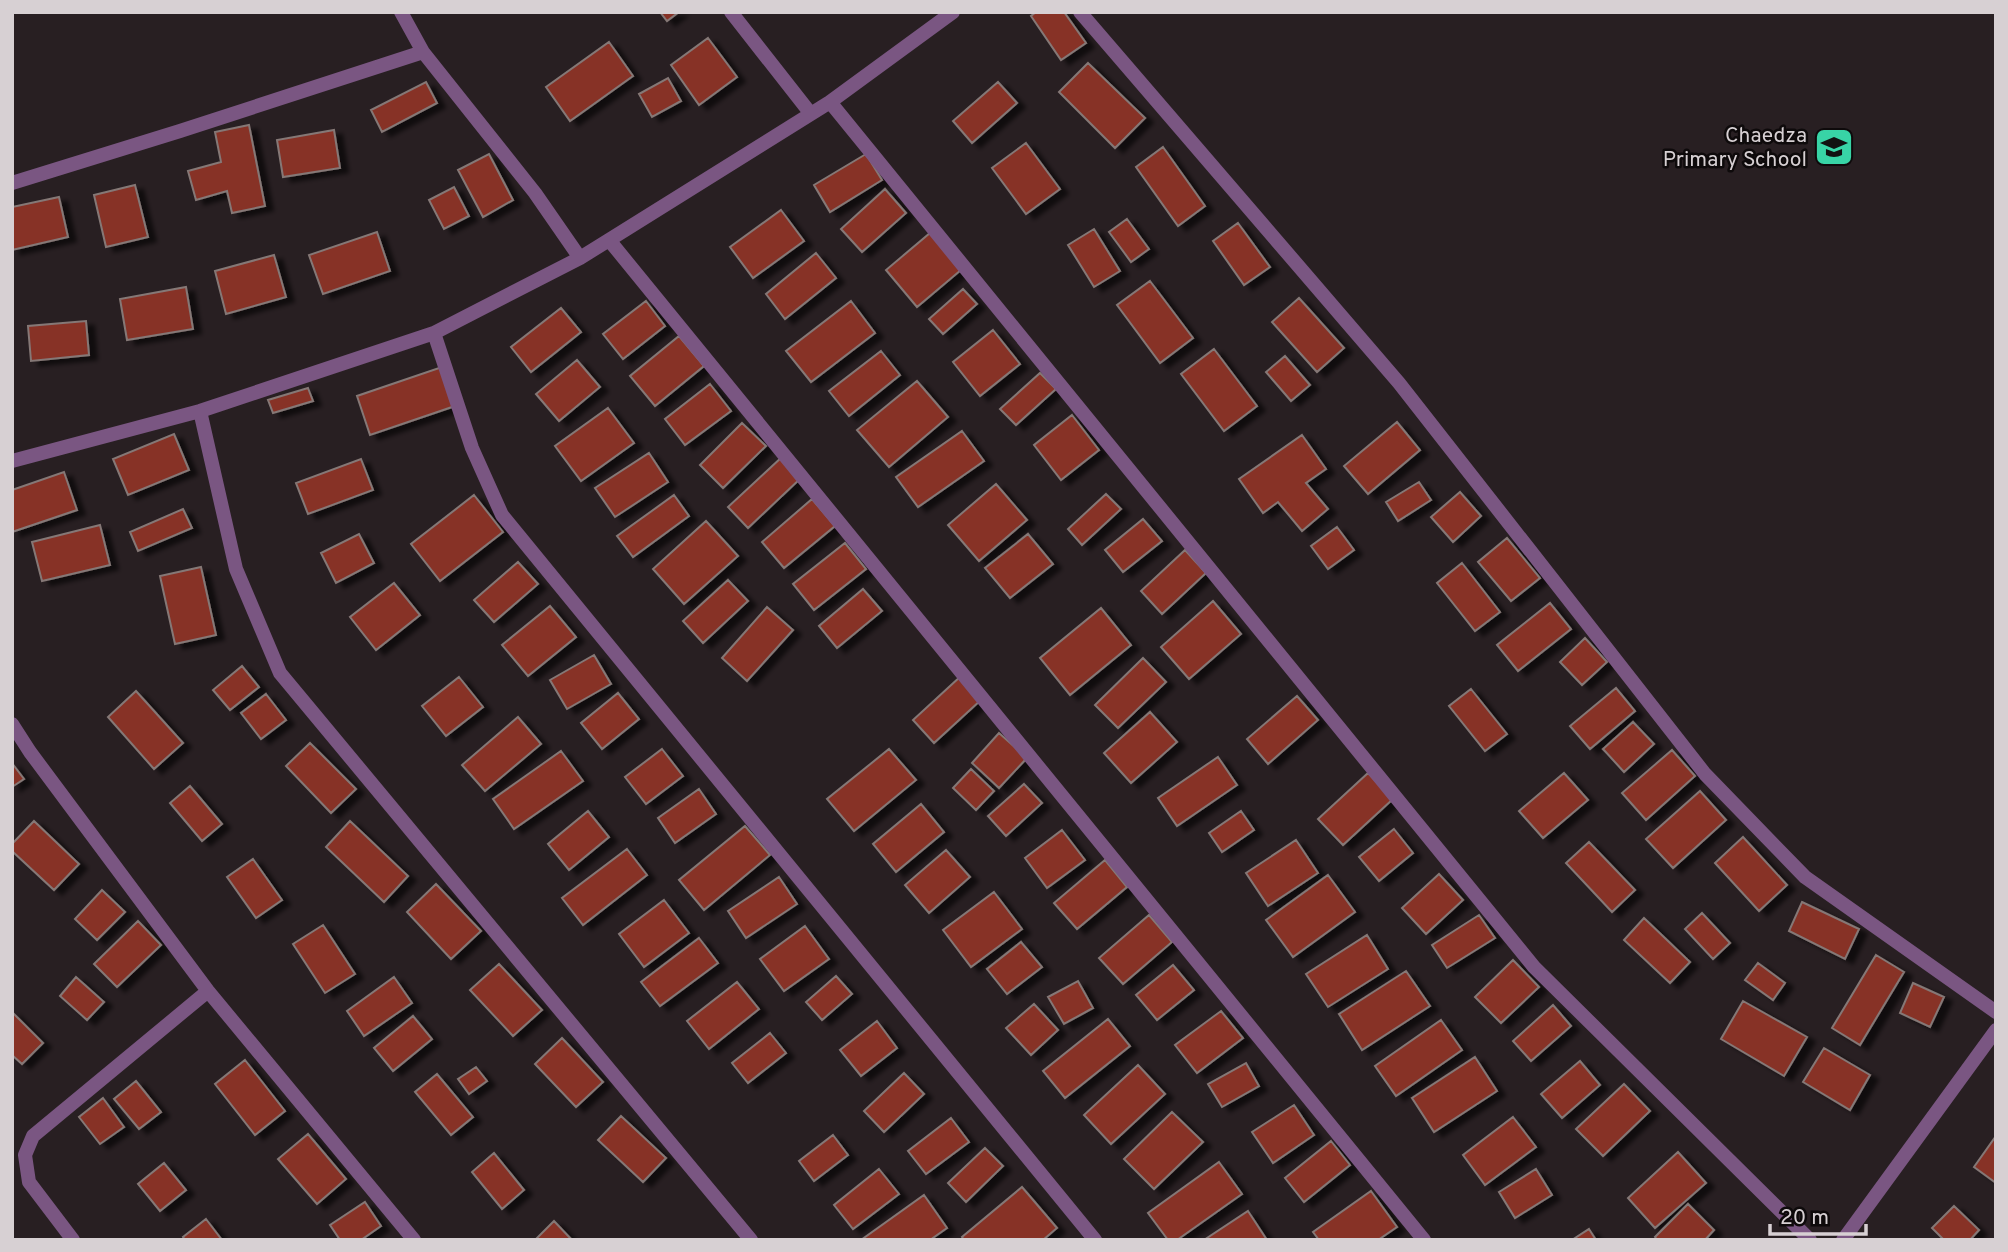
<svg xmlns="http://www.w3.org/2000/svg" width="2008" height="1252" viewBox="0 0 2008 1252" font-family="Overpass,sans-serif">
	<defs>
		<filter id="shadow"><feDropShadow dx="8" dy="4.5" stdDeviation="2" flood-color="#0009"/></filter>
	</defs>
	<rect width="100%" height="100%" fill="#281f22"/>
	<path fill="#873228" stroke="#857876" stroke-width="2" filter="url(#shadow)" d="M660,12H679L667,21Z
		M1036,12H1064L1086,43L1061,60L1031,16Z
		M708,38L737,77L699,105L671,65Z
		M609,42L633,76L570,121L546,87Z
		M1088,63L1145,118L1115,148L1059,92Z
		M668,78L681,101L652,117L639,94Z
		M426,82L437,103L382,132L371,110Z
		M998,82L1017,103L972,143L953,121Z
		M249,125L265,206L232,213L227,191L196,200L188,171L221,162L215,132Z
		M334,130L340,168L283,177L277,140Z
		M1026,143L1060,189L1026,214L992,168Z
		M1163,147L1205,206L1178,226L1136,167Z
		M489,154L513,200L483,217L458,170Z
		M866,154L882,180L830,212L814,185Z
		M135,185L148,237L106,247L94,195Z
		M454,187L469,216L444,229L429,200Z
		M885,189L906,213L862,252L841,229Z
		M59,197L68,237L12,250V207Z
		M781,210L804,241L753,278L730,247Z
		M1127,219L1149,249L1131,262L1109,232Z
		M1238,223L1270,267L1244,285L1213,241Z
		M1094,229L1120,271L1094,287L1068,245Z
		M377,232L390,271L323,294L309,255Z
		M930,233L961,270L917,307L886,270Z
		M816,253L836,278L785,319L766,294Z
		M274,255L286,297L226,314L215,271Z
		M1150,281L1193,338L1160,363L1117,305Z
		M186,287L193,329L127,340L120,299Z
		M963,289L977,304L943,334L929,319Z
		M1299,298L1344,348L1317,372L1272,322Z
		M646,301L665,326L623,359L603,334Z
		M851,301L875,333L811,382L786,351Z
		M561,308L581,332L531,372L511,347Z
		M86,321L89,355L31,361L28,326Z
		M993,330L1020,364L980,396L953,362Z
		M679,336L704,366L655,406L630,376Z
		M1214,349L1257,406L1224,431L1181,374Z
		M881,351L900,375L849,416L829,391Z
		M1285,356L1310,385L1291,401L1266,372Z
		M577,360L600,387L559,421L536,394Z
		M442,367L455,406L370,435L357,396Z
		M1040,373L1056,389L1016,425L1000,409Z
		M917,381L948,417L889,467L857,430Z
		M710,384L731,411L685,445L665,419Z
		M308,388L313,401L273,413L268,400Z
		M608,408L634,443L581,481L555,446Z
		M1072,415L1099,450L1061,480L1034,445Z
		M1397,422L1420,450L1368,494L1344,466Z
		M742,423L766,446L723,488L700,465Z
		M962,431L984,461L918,507L896,477Z
		M174,434L189,470L128,495L113,459Z
		M1302,435L1326,469L1306,483L1328,509L1302,531L1278,502L1263,513L1239,479Z
		M649,453L668,482L615,517L595,488Z
		M782,457L802,477L748,528L728,507Z
		M361,459L373,490L308,514L296,483Z
		M64,472L77,510L12,532V490Z
		M1419,482L1431,500L1398,521L1386,502Z
		M996,484L1027,520L979,561L948,525Z
		M1460,492L1481,516L1453,542L1431,517Z
		M1106,494L1121,509L1082,545L1068,529Z
		M474,495L503,532L440,581L411,544Z
		M674,495L689,516L633,557L617,536Z
		M812,499L835,526L784,568L762,542Z
		M183,509L192,528L138,551L130,532Z
		M1143,519L1162,541L1123,572L1105,550Z
		M706,521L738,556L684,604L653,569Z
		M100,525L110,565L42,581L32,542Z
		M1337,527L1354,550L1328,569L1311,546Z
		M359,534L374,563L336,583L321,553Z
		M1028,534L1053,564L1010,598L985,568Z
		M1507,538L1540,578L1511,601L1478,562Z
		M845,543L866,569L814,610L793,584Z
		M1185,550L1206,573L1162,614L1141,591Z
		M518,562L538,584L494,622L474,600Z
		M1462,563L1500,612L1475,631L1437,583Z
		M201,567L216,635L175,644L160,576Z
		M728,580L748,601L703,643L683,621Z
		M394,583L420,615L376,650L350,617Z
		M863,589L882,611L837,648L819,626Z
		M1213,601L1241,634L1189,679L1161,647Z
		M1550,603L1571,629L1518,671L1497,645Z
		M550,606L576,637L528,676L502,645Z
		M767,607L793,630L747,681L722,658Z
		M1101,608L1131,645L1070,695L1040,658Z
		M1585,638L1607,662L1582,685L1560,662Z
		M594,655L611,684L567,709L550,680Z
		M1143,658L1166,682L1118,728L1095,705Z
		M242,666L259,687L230,710L213,690Z
		M961,676L982,699L934,743L913,720Z
		M459,677L483,707L446,736L422,706Z
		M1616,688L1635,711L1590,749L1570,726Z
		M1471,689L1507,734L1485,751L1449,706Z
		M136,691L183,743L154,769L108,717Z
		M618,693L639,719L602,749L581,723Z
		M266,694L286,720L261,739L241,713Z
		M1297,696L1318,720L1268,764L1247,739Z
		M1150,712L1177,742L1131,783L1104,753Z
		M518,717L541,744L485,791L462,765Z
		M1633,722L1654,744L1624,772L1603,749Z
		M999,733L1027,758L999,788L972,763Z
		M310,743L356,789L331,813L286,766Z
		M662,749L683,776L646,804L625,777Z
		M889,749L916,780L854,831L827,799Z
		M1672,750L1695,776L1646,820L1622,793Z
		M561,751L583,781L514,829L493,799Z
		M1218,757L1237,785L1177,826L1158,798Z
		M12,763L24,779L12,787Z
		M971,769L994,791L976,810L953,788Z
		M1368,773L1393,799L1343,845L1318,819Z
		M1564,773L1588,800L1543,838L1519,811Z
		M1024,784L1042,803L1006,836L988,816Z
		M190,786L222,824L202,841L170,803Z
		M699,789L716,814L675,843L658,818Z
		M1700,791L1726,820L1673,868L1646,839Z
		M921,804L944,832L896,872L873,844Z
		M588,811L609,837L569,870L548,844Z
		M1241,811L1254,830L1222,852L1209,833Z
		M34,821L79,864L54,890L12,851V844Z
		M350,821L408,876L384,902L326,847Z
		M745,826L770,855L704,910L679,880Z
		M1394,829L1413,853L1379,881L1359,857Z
		M1062,830L1085,860L1047,888L1025,858Z
		M1743,837L1787,885L1759,911L1715,863Z
		M1296,840L1318,873L1268,906L1246,873Z
		M1589,842L1635,890L1612,912L1566,863Z
		M627,849L647,875L583,925L562,898Z
		M946,850L970,877L929,913L905,885Z
		M253,859L282,900L256,918L227,877Z
		M1105,860L1127,887L1077,929L1054,903Z
		M1439,874L1463,900L1426,934L1402,908Z
		M1328,875L1355,912L1293,957L1266,920Z
		M779,877L797,904L746,938L728,911Z
		M436,884L481,931L451,959L407,912Z
		M102,890L125,912L97,940L75,919Z
		M994,892L1022,929L971,967L943,930Z
		M664,900L689,933L644,967L619,934Z
		M1802,902L1859,929L1845,959L1789,931Z
		M1702,913L1730,943L1713,959L1685,929Z
		M1149,915L1172,942L1123,984L1099,958Z
		M1479,915L1495,938L1447,968L1432,945Z
		M1644,918L1690,962L1670,983L1624,940Z
		M138,921L161,945L117,987L94,964Z
		M323,925L355,974L325,993L293,944Z
		M805,926L829,959L784,991L760,959Z
		M1367,935L1388,969L1328,1007L1306,974Z
		M699,938L718,963L660,1006L641,982Z
		M1021,942L1042,967L1007,994L987,969Z
		M1876,955L1904,972L1860,1045L1832,1028Z
		M1513,960L1539,987L1501,1023L1475,997Z
		M1758,963L1785,983L1773,1000L1745,980Z
		M499,964L542,1010L513,1036L470,990Z
		M1173,965L1194,990L1157,1020L1136,995Z
		M1406,971L1430,1006L1362,1050L1339,1014Z
		M836,976L852,994L822,1020L806,1002Z
		M76,977L104,1002L87,1020L60,996Z
		M394,977L412,1003L364,1036L347,1011Z
		M1078,981L1093,1008L1064,1024L1048,997Z
		M737,982L759,1009L709,1049L687,1021Z
		M1913,983L1944,997L1930,1027L1900,1013Z
		M1743,1001L1807,1037L1784,1076L1721,1039Z
		M1034,1004L1058,1030L1031,1055L1006,1028Z
		M1553,1005L1571,1026L1531,1061L1513,1041Z
		M1221,1011L1243,1038L1197,1073L1175,1045Z
		M12,1012L43,1043L22,1064L12,1055Z
		M413,1016L432,1039L393,1071L374,1048Z
		M1108,1019L1130,1046L1065,1098L1043,1071Z
		M1441,1020L1462,1050L1396,1096L1375,1066Z
		M877,1021L897,1048L861,1076L840,1050Z
		M770,1033L786,1053L748,1083L732,1063Z
		M562,1038L603,1082L576,1107L535,1064Z
		M1824,1048L1870,1075L1850,1110L1803,1082Z
		M1475,1057L1497,1091L1434,1132L1412,1098Z
		M245,1060L285,1111L255,1135L215,1084Z
		M1580,1061L1600,1085L1562,1118L1541,1094Z
		M1246,1063L1259,1086L1222,1107L1208,1084Z
		M1138,1065L1165,1094L1111,1144L1084,1115Z
		M476,1067L487,1081L469,1094L458,1079Z
		M904,1073L924,1094L884,1132L864,1111Z
		M437,1074L473,1117L451,1135L415,1092Z
		M136,1081L161,1112L139,1129L114,1099Z
		M1624,1084L1650,1111L1603,1156L1576,1129Z
		M103,1098L124,1127L100,1144L79,1117Z
		M1294,1105L1314,1135L1273,1163L1252,1132Z
		M1172,1112L1203,1142L1154,1189L1124,1159Z
		M621,1116L666,1158L643,1182L598,1140Z
		M1513,1117L1536,1147L1485,1185L1463,1155Z
		M951,1118L969,1142L926,1174L908,1151Z
		M308,1134L346,1179L317,1204L278,1159Z
		M833,1135L848,1155L814,1181L799,1161Z
		M1996,1136V1183L1974,1167Z
		M1331,1141L1350,1165L1304,1202L1285,1178Z
		M985,1148L1003,1166L966,1202L948,1183Z
		M1678,1152L1706,1183L1655,1228L1628,1198Z
		M494,1153L524,1190L502,1209L472,1172Z
		M1219,1162L1242,1194L1177,1240H1168L1148,1213Z
		M164,1163L186,1190L160,1211L138,1184Z
		M879,1169L899,1194L853,1229L834,1205Z
		M1536,1169L1552,1195L1515,1218L1499,1192Z
		M1022,1187L1057,1228L1043,1240H964L962,1237Z
		M1371,1191L1397,1227L1378,1240H1319L1313,1232Z
		M924,1195L947,1228L930,1240H861Z
		M365,1202L381,1226L361,1240H340L330,1225Z
		M1688,1204L1714,1230L1705,1240H1657L1655,1237Z
		M1954,1206L1979,1230L1970,1240H1944L1932,1228Z
		M1248,1211L1267,1240H1204Z
		M206,1219L222,1240H185L183,1237Z
		M554,1221L572,1240H535Z
		M1589,1229L1596,1240H1572Z"/>
	<g fill="none" stroke-linecap="round" stroke-linejoin="round">
		<path stroke="#7a5682" stroke-width="14" d="M401,12L423,52L535,193L580,258
			M731,12L811,114
			M1080,12L1399,383L1705,774L1805,877L1996,1012
			M830,102L1534,967L1810,1240
			M12,183L180,131L423,52
			M609,240L1424,1240
			M434,333L472,448L502,515L1095,1240
			M200,411L236,569L280,673L751,1240
			M12,461L200,411L434,333L580,258L609,240L830,102L953,12
			M12,724L30,752L208,991L414,1240
			M73,1240L29,1182L25,1155L33,1136L208,991
			M1843,1240L1996,1030"/>
	</g>
	<defs>
		<g id="school-square" transform="scale(2.0125)"><rect x="-9" y="-9" width="18" height="18" rx="4" fill="#38d4a6" stroke="#0e0a0b"/><path d="M0-5L7-2L0 1L-7-2ZM-4 1L0 2.5L4 1V4Q0 6-4 4Z" fill="#111"/></g>
	</defs>
	<g fill-rule="evenodd">
		<use href="#school-square" x="1834" y="147"/>
	</g>
	<g text-anchor="middle" stroke-width="5" stroke-linejoin="round" paint-order="stroke">
		<g font-size="21" fill="#d7d0d3" stroke="#0e0a0b" text-anchor="end">
			<text x="1807" y="142">Chaedza<tspan x="1807" dy="24">Primary School</tspan></text>
		</g>
	</g>
	<rect width="2008" height="1252" fill="none" stroke="#d7d0d3" stroke-width="28"/>
	<path d="M1770 1224v10h96v-10" fill="none" stroke="#d7d0d3" stroke-width="3.5"/>
	<text x="1780" y="1224" font-size="21" fill="#d7d0d3" stroke="#0e0a0b" stroke-width="5" paint-order="stroke">20 m</text>
</svg>
